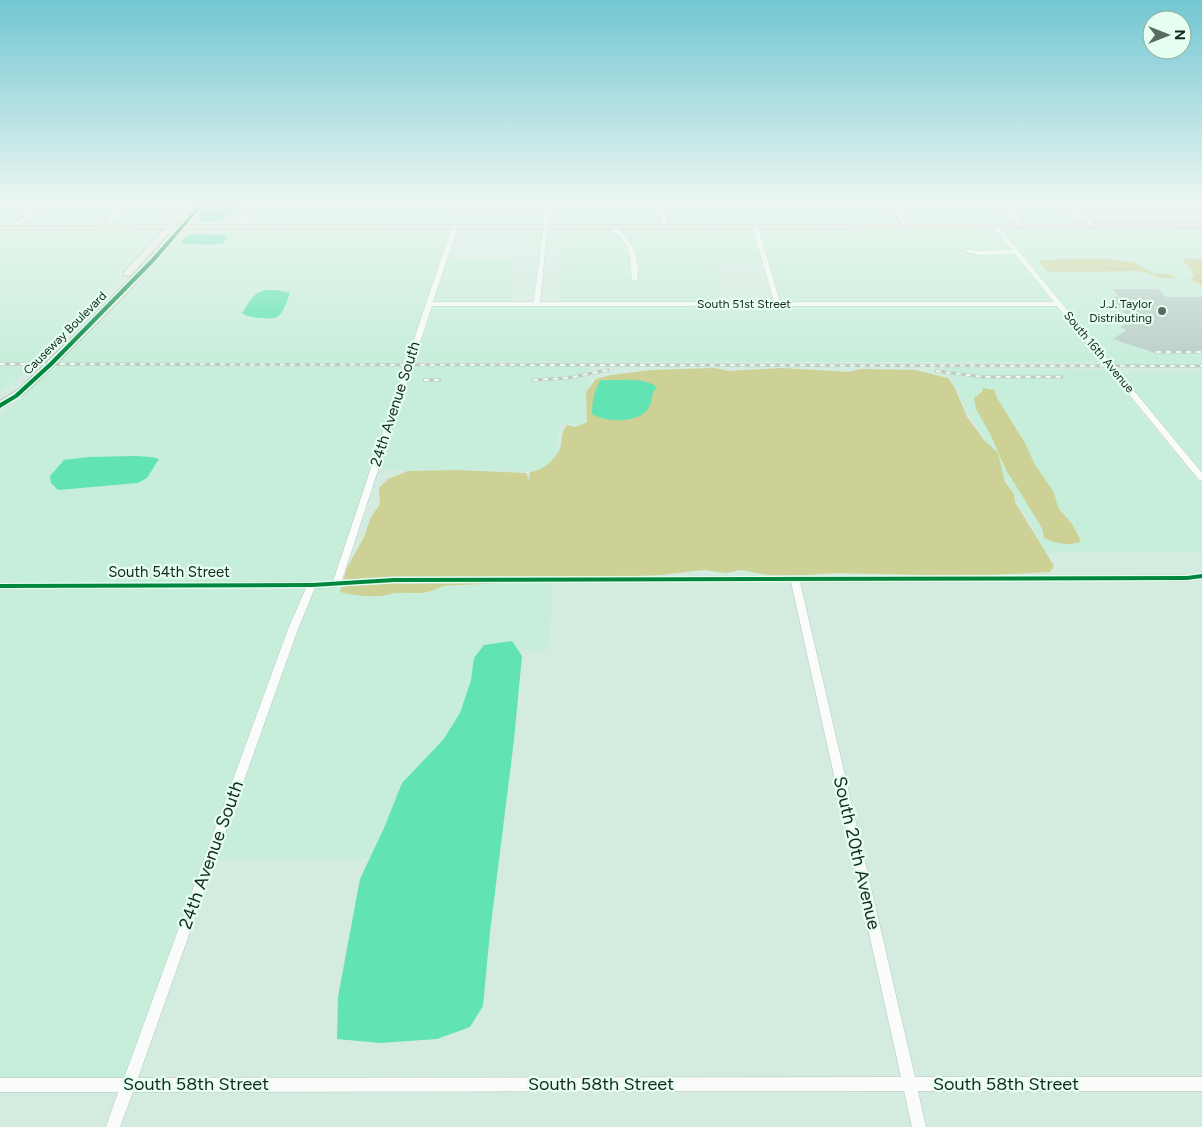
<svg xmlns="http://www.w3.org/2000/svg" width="1202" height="1127" viewBox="0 0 1202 1127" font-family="Figtree,sans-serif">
	<rect width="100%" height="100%" fill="#d4ebdf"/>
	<path fill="#c7eeda" d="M0,204H184L170,218L158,223L106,224L0,223Z
		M372,204H465L459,222L246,223L256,206H371Z
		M549,204H1060L1078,221L548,222Z
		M463,213H544L543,222H462Z
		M101,228L150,230L155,232L120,277L37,363L0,361V229Z
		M197,230H448L449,233L429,305L405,363H59L139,278L183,234Z
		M525,230H752L763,265H717L724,305L1059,304L1105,362H410L430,306L559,305L565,246L522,244Z
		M760,230H993L1014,250L1057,303L781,304L769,269Z
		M1001,230H1202V365L1115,367L1063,306Z
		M445,260H514L508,304H431Z
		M410,364H589L590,424H559L555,471L377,470Z
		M124,365L271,367L405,365L396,399L336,579L314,583L0,584V418L56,366Z
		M0,366L29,367L0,393Z
		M945,368L1107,370L1202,488V552L1045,551Z
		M1119,373H1202V474Z
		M553,568L549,650L497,651L468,857L216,860L264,723L315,587Z
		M0,588H305L123,1080H0Z"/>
	<path fill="#cdd195" d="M1060,259H1107L1133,262L1152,273L1171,275L1176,278H1161L1140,271L1055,272L1047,271L1039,261Z
		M1188,259H1202V286L1190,279L1194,277L1193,272L1182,260Z
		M714,368L729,371L782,368L849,372L860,369L915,370L948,378L955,388L967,417L984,440L998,453L1005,482L1014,494L1015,502L1054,566L1050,572L968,576L834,573L808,575H768L741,570L726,573L704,570L660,575L443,586C422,596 419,592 398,593C391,593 385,596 379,596C365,597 353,595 340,592L347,568L364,537L371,517L380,504L379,488L388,479L408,471L456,470L526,473L529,480L530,472C542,471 556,459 560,448C563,440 560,433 567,425L575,427L587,422L586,392L596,379L611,375L651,370Z
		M983,388L994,390L997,398L1025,443L1034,463L1053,491L1059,509L1072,524L1081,541C1070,547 1055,543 1044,538L1042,528L1006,470L990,434L976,409L974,398L982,392Z"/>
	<path fill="#62e3b4" d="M214,205H238L239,207C229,219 211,227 196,218L206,207Z
		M193,234L227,235L224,243C213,246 194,244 182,244V241L188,235Z
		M266,290H277L290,293C287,300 284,313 277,317C270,320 248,318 242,313C249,303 253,292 266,290Z
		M601,380C619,381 642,376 657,387C651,393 653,398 650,405C643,424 606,423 592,414C592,403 594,389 601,380Z
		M135,456L152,457L159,459L147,478L138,483L58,490L51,483L50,476L64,460L89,457Z
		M512,641L522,656L514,740L490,932L483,1006L470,1027L437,1039L380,1043L337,1039L338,997L360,879L384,828L402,783L443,740L460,713L471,680L474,658L484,645Z"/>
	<path fill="#bbcfc8" d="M1112,289H1158L1166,297H1202V353H1155L1113,339L1127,330L1120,327L1131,321L1110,297H1119Z"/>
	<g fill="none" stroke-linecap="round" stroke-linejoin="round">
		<g stroke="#b5c7be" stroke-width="1">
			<path id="street" d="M40,204H45L20,225H16V223Z
				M125,204H130L109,225H105V223Z
				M252,204H257L240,227H236V225Z
				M546,204H550L540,302H774L752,226L755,224L758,226L780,302H1054L1015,254L980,255L965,252V250L967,249L980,251L1012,250L992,226L997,225L1202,473V480H1199L1057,306H432L342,580L394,577L1187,575L1202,573V579L1187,581L800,582L915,1077H1202V1091H918L926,1127H912L904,1091L133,1092L120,1127H106L118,1092H0V1078H124L288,629L306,588L0,589V583L312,582L333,581L452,226L455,224L458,226L433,302H534ZM791,582L901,1077L138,1078L298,629L315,588L394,583Z
				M660,204H664L667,226L664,228L661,226Z
				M890,204H894L909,226L908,227H904Z
				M1001,204H1006L1024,225V227H1020Z
				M1067,204H1072L1096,225V227H1092Z
				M610,225H614C631,240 641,257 637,281L632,280C630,253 631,246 610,227Z"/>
		</g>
		<g stroke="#b5c7be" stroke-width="2">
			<path id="secondary" d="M179,224L186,226L128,292L67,353L25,393L0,409V401L19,389L81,329L141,267Z
				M166,227L173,229L130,276H124V272Z"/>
		</g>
		<g stroke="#9e9a8e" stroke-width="1">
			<path id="primary" d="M187,204H195L177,225L1202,224V228L0,230V226L168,225Z"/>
		</g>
		<use href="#street" fill="#f9fcfa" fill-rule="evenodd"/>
		<use href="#secondary" fill="#efeeea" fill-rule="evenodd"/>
		<use href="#primary" fill="#e6e1db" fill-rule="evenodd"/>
		<g stroke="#c3c9c6" stroke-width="3">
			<path id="rail" d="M1156,352H1202
				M0,364L1202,366
				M936,371L984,377H1062
				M424,380H440
				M533,380L567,378L608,370"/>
		</g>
		<use href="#rail" stroke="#e4fef0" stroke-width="2" stroke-dasharray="5" stroke-linecap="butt"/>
		<g stroke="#e4fef0" stroke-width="3">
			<path id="cycleway" d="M200,204H204L155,261L53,365L18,397L0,408V403L14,395L49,363L151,259Z
				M1202,574V578L1187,580L394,582L312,587L0,588V584L312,583L394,578L1187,576Z"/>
		</g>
		<use href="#cycleway" fill="#00873e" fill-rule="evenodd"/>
	</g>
	<linearGradient id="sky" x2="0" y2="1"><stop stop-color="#72c7d3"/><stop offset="0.56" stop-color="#ecf6f1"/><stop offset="1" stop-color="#ecf6f1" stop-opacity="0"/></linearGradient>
	<rect width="1202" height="362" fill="url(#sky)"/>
	<circle fill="#586b62" stroke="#e4fef0" stroke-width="2" cx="1162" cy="311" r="5"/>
	<g text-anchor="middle" stroke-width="4.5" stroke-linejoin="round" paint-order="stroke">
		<g font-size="12" fill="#16261e" stroke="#e4fef0">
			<text x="744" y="308">South 51st Street</text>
			<text transform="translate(65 333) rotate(-45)" y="4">Causeway Boulevard</text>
			<text transform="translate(1099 352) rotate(50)" y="4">South 16th Avenue</text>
		</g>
		<g font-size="12" fill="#16261e" stroke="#e4fef0" text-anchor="end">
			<text x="1152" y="308">J.J. Taylor<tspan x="1152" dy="14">Distributing</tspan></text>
		</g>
		<g font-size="15" fill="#16261e" stroke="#e4fef0">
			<text transform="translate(395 404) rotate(-72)" y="5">24th Avenue South</text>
			<text x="169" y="577">South 54th Street</text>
		</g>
		<g font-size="18" fill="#16261e" stroke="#e4fef0">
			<text transform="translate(857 853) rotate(77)" y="6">South 20th Avenue</text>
			<text transform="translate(211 855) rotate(-70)" y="6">24th Avenue South</text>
			<text x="196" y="1090">South 58th Street</text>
			<text x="601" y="1090">South 58th Street</text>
			<text x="1006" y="1090">South 58th Street</text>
		</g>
	</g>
	<g transform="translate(1167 35) rotate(90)"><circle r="24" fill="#e4fef0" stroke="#92a89c"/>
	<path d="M0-4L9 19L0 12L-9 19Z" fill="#586b62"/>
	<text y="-8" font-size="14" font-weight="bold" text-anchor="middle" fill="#16261e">N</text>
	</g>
</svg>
